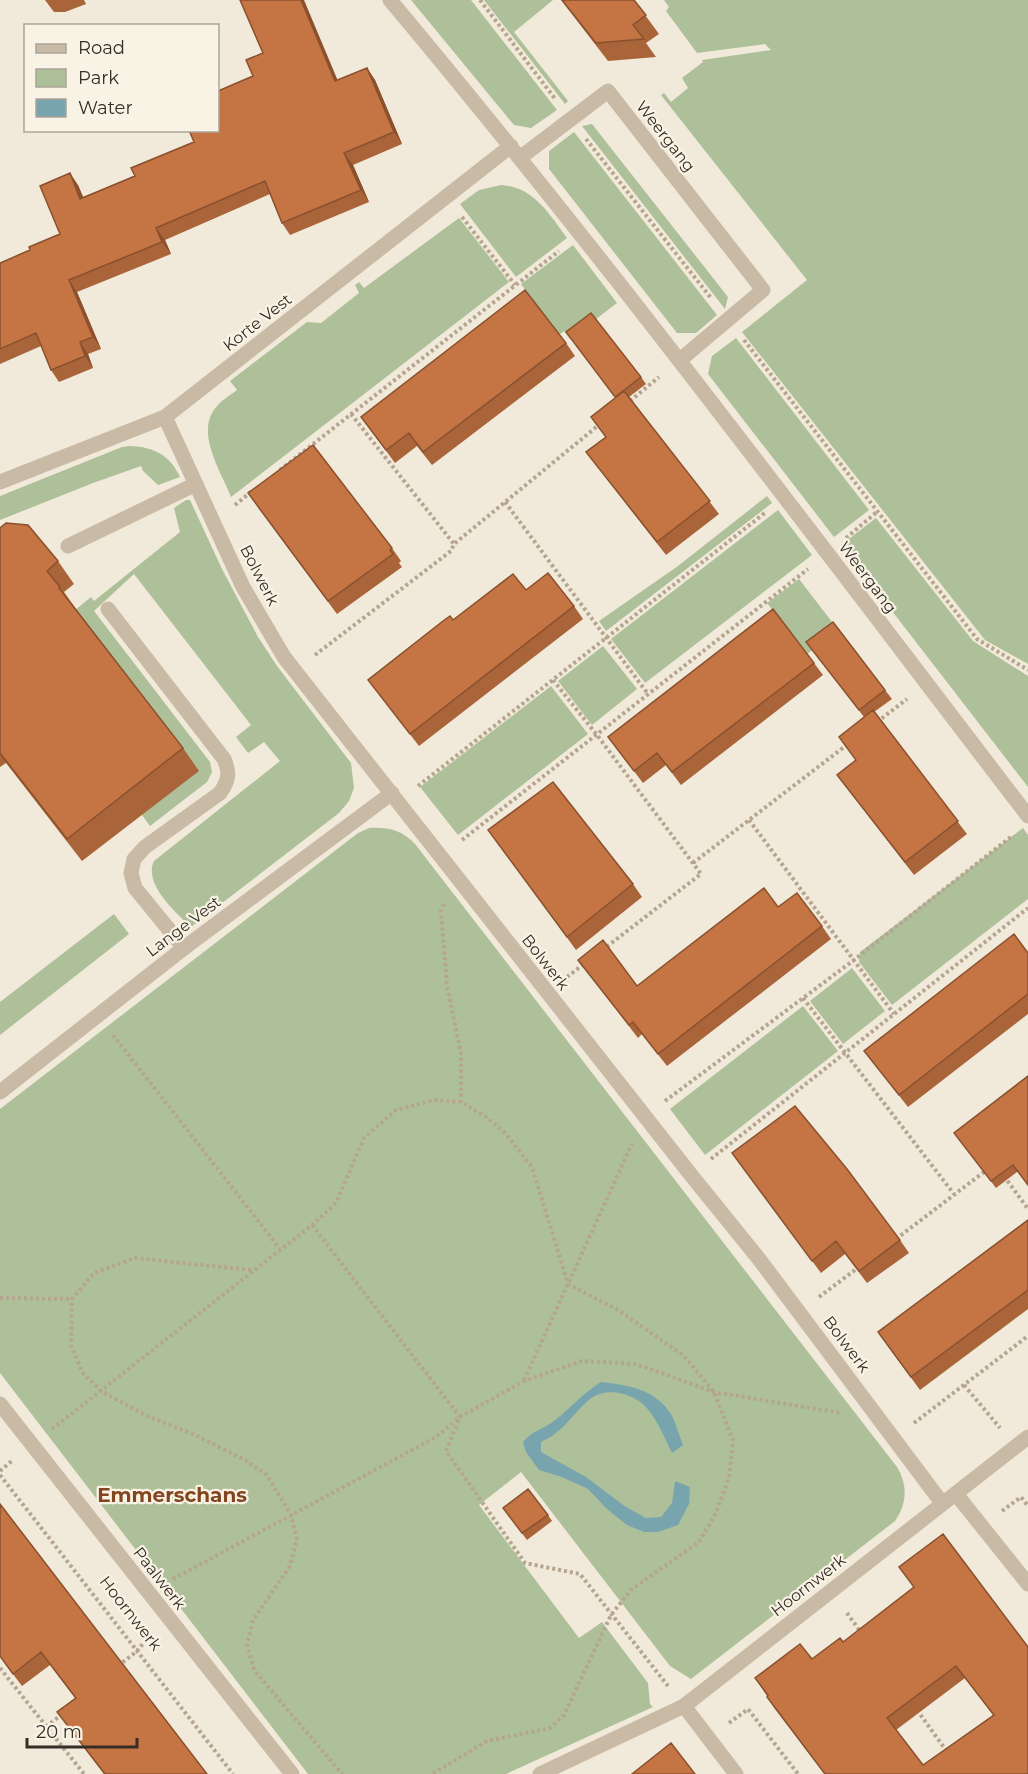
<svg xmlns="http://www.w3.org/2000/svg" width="1028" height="1774" viewBox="0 0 1028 1774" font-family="Montserrat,sans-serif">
	<rect width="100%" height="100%" fill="#f1e9d9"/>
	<path fill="#aec099" d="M411,0H471L557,110L531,128L514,125Z
		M484,0H553L514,32L568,101L565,104Z
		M664,0H1028V664L985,640L742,332L807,280L661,95L664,93L671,102L688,88L682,78L703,62L702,60L771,50L765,44L697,53L666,11L669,7Z
		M592,124L728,297L725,309L582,126Z
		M574,132L717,315L696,333H677L549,169V151Z
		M501,185C534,187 549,214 567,238L516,277L460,204L479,190Z
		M459,218L509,282L231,497C221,471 193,430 218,405C223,399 231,395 237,390L230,381L307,322L321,323L359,293L355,285L359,282L364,288Z
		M573,245L617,303L570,339L564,331L559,335L521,284Z
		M736,338L869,510L834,537L708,374L712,356Z
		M130,446C154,447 170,455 180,477L158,485L143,471L141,466L93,483L0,520V496L122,447Z
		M767,496L772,503L606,631L599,621L678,566Z
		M186,500H190L222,569L258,637L277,666L351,763L354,788L349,801L339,813L191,927C176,913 143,884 154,861L280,761L264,742L248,753L236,737L251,725L134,574L94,611L210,762L212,772L207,782L150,826L142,815L68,616L91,597L94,601L180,532L174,508Z
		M778,510L812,555L645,683L611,639Z
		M876,518L973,641L1028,676V787L841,545Z
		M799,579L839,631L807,654L767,603Z
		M603,646L637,689L592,725L558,681Z
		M551,686L588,734L458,835L420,787Z
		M369,828C388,827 402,830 415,844L897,1467C908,1485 907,1504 895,1521L691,1679L670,1666L521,1472L479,1505L579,1638L602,1622L648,1683L650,1704L653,1707L506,1774H308L0,1373V1109L358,833Z
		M1023,828L1028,835V899L892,1005L859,962L860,952Z
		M114,914L129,934L0,1035V1002Z
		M852,968L885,1011L843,1044L810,1001Z
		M803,1006L838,1051L705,1155L670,1109Z"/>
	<path fill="#78a4ae" d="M601,1382C628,1385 655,1389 671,1414C676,1423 679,1435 683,1445L672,1453C664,1437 657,1418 644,1405C630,1392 605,1387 590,1399C571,1415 564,1432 541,1442V1452L586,1477L626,1507L646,1518L661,1517L672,1503L675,1481L690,1487L689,1504L678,1525L658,1532H644L627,1525L607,1509L588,1489L562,1477L539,1470L526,1452L523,1442C533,1430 542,1430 554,1421C571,1408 583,1393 601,1382Z"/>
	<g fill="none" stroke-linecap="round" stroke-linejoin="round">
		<path stroke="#b5a590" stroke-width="4" stroke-dasharray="3 3" stroke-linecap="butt" d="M480,0L556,100
			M586,139L711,298
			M462,217L515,285
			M744,340L977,639L1028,670
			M630,401L659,377
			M351,414L454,544
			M280,470L559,251
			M505,502L648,694
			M235,505L252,491
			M846,538L878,511
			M315,655L451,551L454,544L600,424
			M553,680L597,735L701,874L605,948
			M877,722L907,699
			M418,786L766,512
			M749,820L894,1014
			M462,840L808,569
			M693,863L848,744
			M444,904L441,911L447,986L461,1053V1102
			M567,977L585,963
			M803,998L954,1194
			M113,1035L280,1249
			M665,1101L854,960L1012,836
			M711,1159L1028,908
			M1004,1176L1028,1209
			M312,1225L460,1417L446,1451L525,1563L580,1574L668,1686
			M896,1239L988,1169
			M251,1270L135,1258L94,1273L72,1299L71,1345L82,1372L101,1391L145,1415L195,1435L245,1460L267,1475L291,1515L297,1539L290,1566L253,1620L247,1644L254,1670L342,1774
			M819,1297L859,1267
			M0,1298L72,1299
			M524,1380L632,1144
			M964,1385L1000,1428
			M914,1423L1028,1336
			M52,1429L312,1225L336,1203L364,1138L396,1110L434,1100L461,1102L486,1117L505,1133L532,1167L568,1284L618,1310L684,1356L714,1392L733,1440L729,1478L715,1515L699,1542L631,1590L611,1615L564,1715L550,1728L487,1741L432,1774
			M0,1471L13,1460
			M0,1475L233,1774
			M1002,1511L1021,1497L1028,1506
			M173,1579L436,1437L460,1417L524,1381L582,1361L636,1364L714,1392L841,1413
			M847,1613L862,1634
			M118,1666L137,1651L149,1636
			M0,1668L84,1774
			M917,1710L948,1753
			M729,1723L748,1709L798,1774
			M46,1727L62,1714"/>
		<path stroke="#c9baa5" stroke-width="15" d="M521,157L608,91L763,290L680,360
			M68,546L196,484
			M108,609L224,759C230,773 229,780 220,793L145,847L134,859L131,873L135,888L184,948"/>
		<path stroke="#c9baa5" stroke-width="15" d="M390,0C612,265 818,542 1028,816
			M165,417L243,587L284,657L691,1175L759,1259L942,1503
			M0,482L165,417L511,146
			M0,1092L184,948L392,793
			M0,1404L292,1774
			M956,1494L1028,1584
			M684,1706L736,1774
			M540,1774L684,1706L1028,1437"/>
	</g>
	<path fill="#a9643a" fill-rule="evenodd" d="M45,0H84L86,4L65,12H54Z
		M561,0H634L659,34L646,43L656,57L608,61Z
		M367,68L375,80L402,144L353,165L369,202L290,235L282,223L270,194L165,240L171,254L77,292L101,349L88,354L93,368L59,382L51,370L41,346L0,364V263L30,250L60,234L78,185L83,197L135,176L194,142Z
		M566,343L575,356L432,465L417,446L395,463L361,417Z
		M641,377L646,384L629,397L719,514L666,555L586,452L606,437L591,417Z
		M257,506L392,548L401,561L399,563L402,567L337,614Z
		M0,528L58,561L74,584L64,592L76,609L183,748L199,771L82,861L6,763L0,767Z
		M526,590L574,606L583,619L419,746L368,680L453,620Z
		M806,642L885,690L892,699L874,712L967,834L914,875L837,775L856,760L839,737L864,717Z
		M814,663L823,675L681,785L666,765L643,783L608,737Z
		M497,842L633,884L642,897L576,950Z
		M778,907L822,926L831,939L667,1066L642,1034L638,1038L578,960L637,986Z
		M1028,953V1014L908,1107L864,1051Z
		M1028,1076L1017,1172L996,1188L959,1139Z
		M732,1153L900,1240L909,1253L867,1283L845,1254L821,1273Z
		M1028,1220V1309L920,1390L887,1345Z
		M0,1504L207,1774H104L57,1712L75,1698L50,1665L22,1686L0,1657Z
		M503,1508L548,1515L552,1521L527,1540Z
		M943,1534L1028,1774H825L775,1709L767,1697V1696L755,1678L812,1659L843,1642L914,1588ZM965,1678L993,1715L923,1765L896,1730Z"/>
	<path fill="#8a512f" d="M301,0H304L343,93L335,81Z
		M367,68L375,80L402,144L394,132Z
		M344,153L353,165L369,202L361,190Z
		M70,173L78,185L89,211L80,199Z
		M156,228L165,240L171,254L162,242Z
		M69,280L77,292L101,349L93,337Z
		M80,342L88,354L93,368L85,356Z"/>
	<path fill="#c57443" stroke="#8a512f" stroke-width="1.5" fill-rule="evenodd" d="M240,0H301L335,81L367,68L394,132L344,153L361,190L282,223L265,181L156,228L162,242L69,280L93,337L80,342L85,356L51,370L36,333L0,349V263L30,250L29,247L60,234L40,186L70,173L80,199L135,176L131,168L194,142L189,130H218V91L253,76L246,60L263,53Z
		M562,0H634L646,15L633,25L644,39L596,43Z
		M525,290L566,343L423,452L409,433L386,450L361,417Z
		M591,313L641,377L615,397L566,332Z
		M624,391L710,501L657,542L586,452L606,437L591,417Z
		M313,445L392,548L390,550L393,554L328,601L248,493Z
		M6,523L28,525L58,561L47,571L60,587L59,588L183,748L67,839L0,753V528Z
		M548,573L574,606L410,734L368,680L443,621L450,616L453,620L513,574L526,590Z
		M773,609L814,663L672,772L657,753L634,771L608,737Z
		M833,622L885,690L859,710L806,642Z
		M873,710L958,821L905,862L837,775L856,760L839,737Z
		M553,782L633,884L567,937L488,830Z
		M764,888L778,907L797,893L822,926L658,1054L633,1022L629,1025L578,960L603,940L637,986Z
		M1014,934L1028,953V994L899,1095L864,1051Z
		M1028,1076V1185L1013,1165L991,1181L954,1133Z
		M795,1106L847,1169L900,1240L859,1271L836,1241L812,1261L732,1153Z
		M1028,1220V1290L911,1377L878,1332Z
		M528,1489L548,1515L522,1533L503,1508Z
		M0,1504L207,1774H105L57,1712L76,1698L41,1652L13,1674L0,1656Z
		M943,1534L1028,1647V1774H825L767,1697L768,1695L755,1678L800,1644L812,1659L840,1638L843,1642L914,1587L899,1567ZM956,1666L994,1715L923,1765L887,1718Z
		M671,1743L695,1774H632Z"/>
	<g text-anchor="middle" stroke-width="4.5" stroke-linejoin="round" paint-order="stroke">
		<g font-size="16" fill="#352d26" stroke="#f9f3e5">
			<text transform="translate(666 136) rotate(52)" y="6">Weergang</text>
			<text transform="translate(257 322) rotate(-38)" y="6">Korte Vest</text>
			<text transform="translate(260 575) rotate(63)" y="6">Bolwerk</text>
			<text transform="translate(868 577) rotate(53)" y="6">Weergang</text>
			<text transform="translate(183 926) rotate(-37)" y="6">Lange Vest</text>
			<text transform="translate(546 962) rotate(52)" y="6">Bolwerk</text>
			<text transform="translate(847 1344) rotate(53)" y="6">Bolwerk</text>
			<text transform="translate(160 1578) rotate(52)" y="6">Paalwerk</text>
			<text transform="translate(808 1585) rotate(-38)" y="6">Hoornwerk</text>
			<text transform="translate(131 1613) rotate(52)" y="6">Hoornwerk</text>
		</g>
		<g font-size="20" font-weight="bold" fill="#834520" stroke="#f9f3e5">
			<text x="172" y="1502">Emmerschans</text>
		</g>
	</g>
	<rect x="24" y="24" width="195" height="108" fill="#f9f3e5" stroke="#aba499" stroke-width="1.5"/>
	<rect x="36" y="44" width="30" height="9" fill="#c9baa5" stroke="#aba499" stroke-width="1.5"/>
	<text x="78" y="54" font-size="18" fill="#352d26">Road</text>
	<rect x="36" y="69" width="30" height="18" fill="#aec099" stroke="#aba499" stroke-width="1.5"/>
	<text x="78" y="84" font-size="18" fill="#352d26">Park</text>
	<rect x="36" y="99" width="30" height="18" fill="#78a4ae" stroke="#aba499" stroke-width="1.5"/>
	<text x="78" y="114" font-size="18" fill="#352d26">Water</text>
	<path d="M27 1738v9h110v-9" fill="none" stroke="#352d26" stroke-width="3"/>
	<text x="36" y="1738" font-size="18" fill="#352d26" stroke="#f9f3e5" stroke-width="4.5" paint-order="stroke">20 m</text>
</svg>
